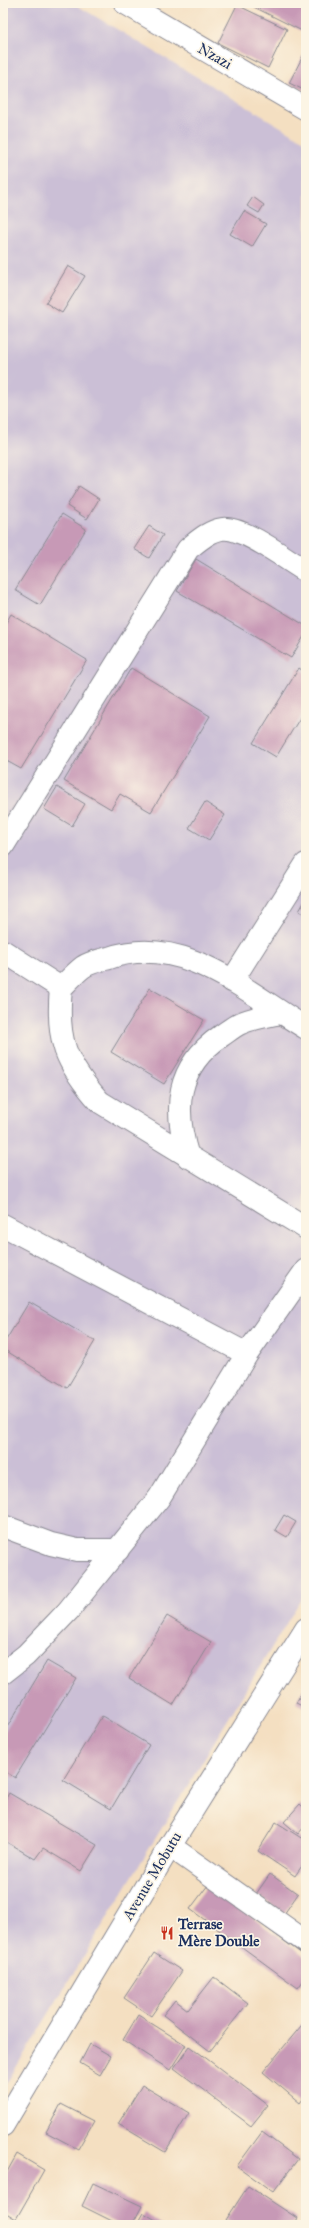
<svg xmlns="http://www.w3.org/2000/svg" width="309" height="2228" viewBox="0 0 309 2228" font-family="'IM FELL Great Primer',serif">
	<rect width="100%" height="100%" fill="#fcf5e5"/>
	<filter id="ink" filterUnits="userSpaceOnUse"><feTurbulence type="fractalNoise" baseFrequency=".025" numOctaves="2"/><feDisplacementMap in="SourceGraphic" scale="8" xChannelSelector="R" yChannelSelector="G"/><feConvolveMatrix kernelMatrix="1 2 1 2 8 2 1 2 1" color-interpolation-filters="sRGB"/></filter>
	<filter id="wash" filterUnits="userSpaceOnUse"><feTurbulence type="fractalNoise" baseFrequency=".012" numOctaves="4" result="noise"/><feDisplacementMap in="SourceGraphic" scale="16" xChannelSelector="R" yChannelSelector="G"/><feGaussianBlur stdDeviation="0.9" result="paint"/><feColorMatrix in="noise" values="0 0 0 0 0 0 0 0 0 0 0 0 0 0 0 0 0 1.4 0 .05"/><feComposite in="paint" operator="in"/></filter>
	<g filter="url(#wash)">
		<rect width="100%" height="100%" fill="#f4dfc1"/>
		<path fill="#cbbfd6" d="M3,3H73L306,142V1591L3,2089Z"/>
		<g id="blocks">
			<path fill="#c799b6" d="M256,3H306V33L254,7Z
				M237,5L287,29L268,68L218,43Z
				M306,50V91L289,83Z
				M253,197L264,205L259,213L247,206Z
				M244,211L266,224L252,247L230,234Z
				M68,266L85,276L62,313L46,303Z
				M79,486L99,499L87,519L67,506Z
				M62,514L86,529L40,605L15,590Z
				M149,526L163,535L149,558L134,549Z
				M196,559L306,626V633L291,658L177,591Z
				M11,614L87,660L21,769L3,759V628Z
				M131,668L210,716L151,812L120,794L111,809L64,781Z
				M299,668L306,673V708L276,757L253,743Z
				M57,787L85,804L72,826L44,809Z
				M205,802L225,815L209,840L189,828Z
				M306,899V915L299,911Z
				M150,988L204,1020L164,1084L111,1052Z
				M29,1302L95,1341L67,1388L3,1349V1345Z
				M284,1515L296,1522L287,1537L275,1530Z
				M167,1616L211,1642L173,1705L129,1678Z
				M47,1661L76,1678L15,1778L3,1770V1734Z
				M306,1684V1708L296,1703Z
				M102,1716L149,1745L111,1809L63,1780Z
				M9,1793L97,1845L81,1871L43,1848L35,1859L3,1840V1804Z
				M300,1804L306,1810V1825L298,1834L284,1822Z
				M276,1822L306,1841V1860L295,1876L258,1851Z
				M270,1874L298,1894L284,1914L256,1894Z
				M208,1885L306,1957V1977L298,1988L190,1909Z
				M154,1953L182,1971L151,2016L124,1998Z
				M214,1977L248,2003L210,2051L163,2015L175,2000L188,2010Z
				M138,2015L186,2045L170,2070L123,2040Z
				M306,2020V2095L300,2103L263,2072Z
				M90,2044L111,2056L100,2075L80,2063Z
				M190,2046L268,2105L251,2126L174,2068Z
				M142,2085L189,2113L165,2152L118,2124Z
				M61,2104L94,2121L78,2149L46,2132Z
				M262,2132L298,2159L273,2192L237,2166Z
				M17,2154L44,2170L16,2219L3,2211V2179Z
				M93,2183L142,2206L132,2225H120L82,2206Z
				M248,2186L297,2218L293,2225H233L226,2220Z
				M144,2213L164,2225H137Z"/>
		</g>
	</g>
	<g filter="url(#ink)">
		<use href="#blocks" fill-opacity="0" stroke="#888790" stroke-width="1"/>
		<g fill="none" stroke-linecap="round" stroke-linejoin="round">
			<g stroke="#888790" stroke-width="24">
				<path id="minor" d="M125,3L306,109
					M3,846L188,549C198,541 209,531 222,529C243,526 287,560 306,571
					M3,951L61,988
					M232,981L306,864
					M306,1028C247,993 183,932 109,958C101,960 90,962 83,967C75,973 68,981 61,988C56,1040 65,1063 100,1102L306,1228
					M188,1157C173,1108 176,1067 221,1036C227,1032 233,1027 239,1024C251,1018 267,1016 280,1013
					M3,1225L247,1354
					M3,1526L51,1544L77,1550H118
					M3,1673L26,1655L68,1611L159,1498L247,1354L306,1270
					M170,1846L306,1942
					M3,2125L170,1846L306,1629"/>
			</g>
			<use href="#minor" stroke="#fff" stroke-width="22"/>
		</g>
	</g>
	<defs>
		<g id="restaurant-bare" transform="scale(1.08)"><path d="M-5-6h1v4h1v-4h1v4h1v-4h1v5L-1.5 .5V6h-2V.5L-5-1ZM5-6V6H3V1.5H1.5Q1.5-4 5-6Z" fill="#c8321e" stroke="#fcf5e5" stroke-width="2.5" paint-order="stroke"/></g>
	</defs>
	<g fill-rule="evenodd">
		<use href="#restaurant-bare" x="167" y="1933"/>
	</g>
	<g text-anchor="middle" stroke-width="3.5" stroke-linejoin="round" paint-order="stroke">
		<g font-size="15" fill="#1b2f5e" stroke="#fcf5e5">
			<text transform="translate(215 56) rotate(30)" y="5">Nzazi</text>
			<text transform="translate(152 1876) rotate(-59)" y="5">Avenue Mobutu</text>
		</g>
		<g font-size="15" font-weight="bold" fill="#1b2f5e" stroke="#fcf5e5" text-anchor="start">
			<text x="178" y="1929">Terrase<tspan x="178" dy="17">Mère Double</tspan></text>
		</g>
	</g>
	<rect width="309" height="2228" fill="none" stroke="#fcf5e5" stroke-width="16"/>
</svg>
